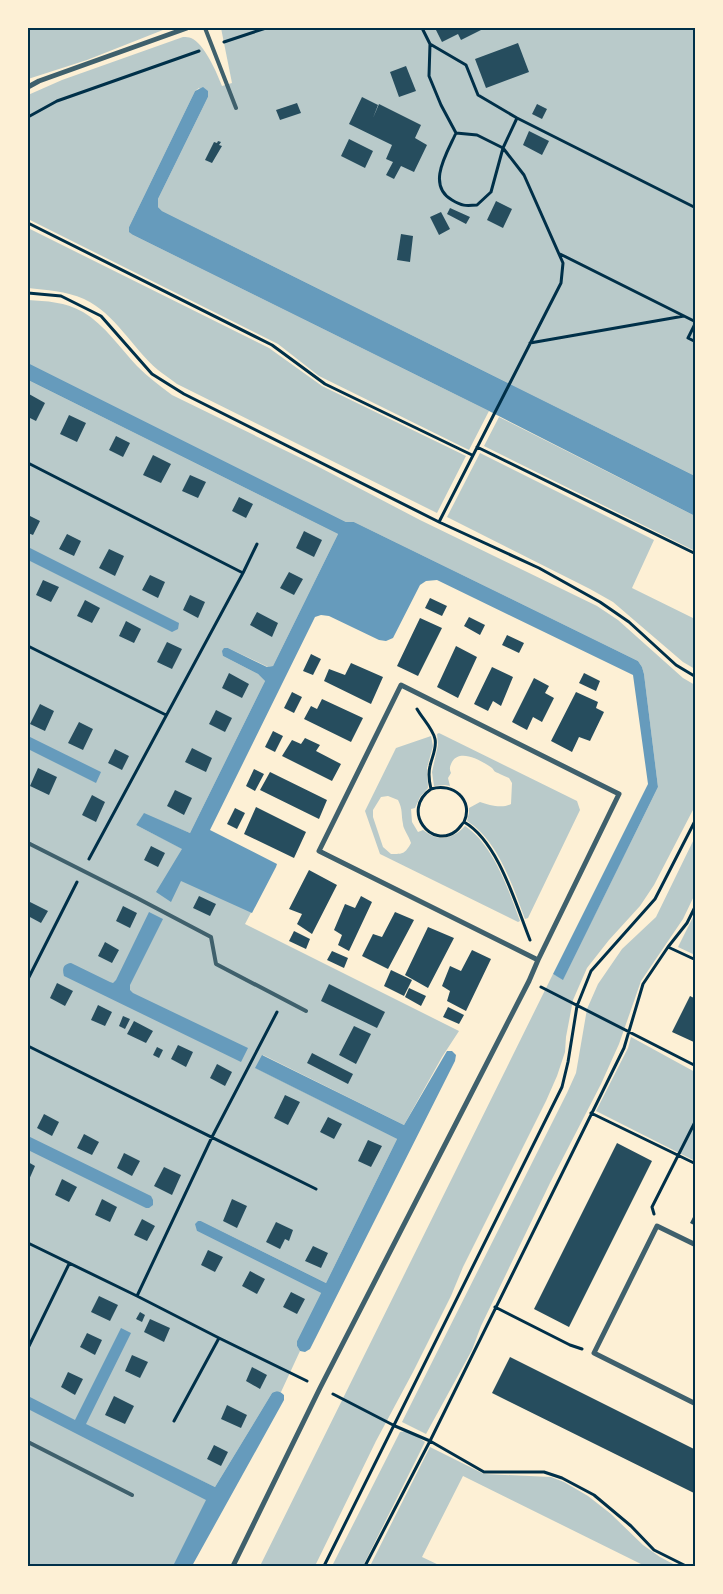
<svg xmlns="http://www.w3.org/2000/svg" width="723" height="1594" viewBox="0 0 723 1594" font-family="'Varela Round',sans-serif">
	<rect width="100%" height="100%" fill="#fdf0d5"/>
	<path fill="#b9caca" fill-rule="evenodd" d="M28,28H168L87,60L28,79Z
		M221,28H695V476L162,211L158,207V199L208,97L199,88L195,91L129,227L133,235L489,411L469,450L319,376L278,344L28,219V95L62,80L183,37C186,37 189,37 191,38C204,43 217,73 222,86L232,83Z
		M28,228L269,348L322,386L466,456L437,513L177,384C171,379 164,375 158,370C132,348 116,314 84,299C66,291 46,290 28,288Z
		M28,300C46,301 66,302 83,312C105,325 120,348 137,366C148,377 160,386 172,395L315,465L420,520L597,606L618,620L683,678L695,685V806L654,885L640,906L609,940L587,968L573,1000L566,1037L565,1052L557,1076L546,1101L463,1267L451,1296L413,1372L376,1441L315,1566H260L553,974L563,979L658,787L644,674L642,667L638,661L354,522H346L28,363Z
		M28,380L338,534L273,666L268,667L228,648L223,656L258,674L265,681L190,833L144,814L136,825L183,849L184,875L255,905L245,924L459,1031L442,1057L404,1125L263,1055L256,1068L397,1139L326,1283L201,1221H198L197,1231L321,1293L297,1341V1346L300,1351L281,1392L276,1391L272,1393L215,1487L179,1470L226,1496L190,1566H28Z
		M499,417L695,516V551L484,446Z
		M480,453L654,540L632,588L695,619V669L683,662L613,602L590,589L447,517Z
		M439,733L577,801L580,810L528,918L525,919C513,887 498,840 467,821L469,813V808L480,802C489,805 502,809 511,804L512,783L509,778C505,776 501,775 498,773C494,772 494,770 492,768C482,761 460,748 452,762C450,766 449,769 451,773L448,778L450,786L445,785L434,786L432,772L438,745L437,734Z
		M431,736L433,746L427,768L428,788L420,797L415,808L411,809L412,822L418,832L423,830C438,842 452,840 465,826C493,844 509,891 520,921L518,922L380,854L365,811L396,748ZM388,796L398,800C403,810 401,814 403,824C403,829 409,836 411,843C405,854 403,854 391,854L383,847L373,817V810L381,797Z
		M695,837V894L683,919L641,981L619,1044L601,1084L550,1183L481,1326L472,1350L426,1434L402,1422L567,1093L576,1073L587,1009L598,984L622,949L656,917Z
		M695,913V955L678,947Z
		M631,1037L695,1072V1161L596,1111L628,1048Z
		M408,1431L425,1442L363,1566H332L400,1432Z
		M430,1447L484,1474L551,1477L564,1482L588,1496L611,1514L643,1545L660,1557L677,1566H645L463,1476L422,1557L441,1566H370Z"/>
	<path fill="#669bbc" d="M203,87L208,91V97L158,199V207L162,211L695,476V516L489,411L133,235L129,232V227L195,91Z
		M28,363L346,522H354L638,661L642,667L644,674L658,787L563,980L553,974L648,784L633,675L437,580L426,581L420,585L393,638L386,641L379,640L329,616L321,615L315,617L210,830L277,864L276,867L252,913L181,881L171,902L156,892L182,849L136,825L144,813L190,833L265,681L258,674L223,656L222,651L224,648H228L267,667L273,666L338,534L28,380Z
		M28,547L177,622L179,623L178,629L172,632L28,560Z
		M28,736L101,772L96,783L28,749Z
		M149,912L163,919L130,985V990L133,993L248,1048L241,1062L64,976C62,969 63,964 71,963L110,982L113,983L116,980Z
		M447,1051H452L456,1055L455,1061L310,1349L305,1352L300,1351L297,1346V1341L321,1293L197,1231L195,1224L198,1221H201L326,1283L397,1139L255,1068L262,1055L404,1125Z
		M28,1136L151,1196L153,1200V1205L149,1208H146L28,1150Z
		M121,1328L131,1333L86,1424L215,1487L272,1393C277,1390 280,1391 284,1395V1400L192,1566H173L206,1500L28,1409V1396L75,1420Z"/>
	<path fill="#264d5e" d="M435,28H483V29L461,40L458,34L442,42Z
		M518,43L529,72L486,88L475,59Z
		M406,66L416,91L399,97L390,72Z
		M362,97L378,105L373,118L379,104L421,125L415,138L427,145L414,172L401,166L394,179L386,175L393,162L386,159L392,145L349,124Z
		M297,103L301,113L280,120L276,110Z
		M537,104L547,109L542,119L532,114Z
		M529,131L549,141L542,155L523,145Z
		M349,139L373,151L365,168L341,156Z
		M218,141L221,142L219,145L222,146L212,163L205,160L214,142L217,143Z
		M496,201L512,209L503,228L487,220Z
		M450,208L470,217L466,224L447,214Z
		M441,212L450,229L439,235L430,217Z
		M401,234L413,236L410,262L397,260Z
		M29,394L45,403L36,421L28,417Z
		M69,415L86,423L77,442L60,434Z
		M116,436L130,443L123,457L109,450Z
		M153,455L171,464L161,483L143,475Z
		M190,475L206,482L198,498L182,491Z
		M239,497L253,504L246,518L232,511Z
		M28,515L40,521L33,535L28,533Z
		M304,531L322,540L314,557L296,548Z
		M67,534L81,541L74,556L59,549Z
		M109,549L124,556L115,576L99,568Z
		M289,572L303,579L294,595L280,588Z
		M150,575L165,582L158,598L142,590Z
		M43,580L59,587L51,602L36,595Z
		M190,595L205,602L198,618L183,610Z
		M430,598L447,606L442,616L425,608Z
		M85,600L100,608L92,623L77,616Z
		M257,612L278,623L272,637L250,625Z
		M469,617L485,625L480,635L464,626Z
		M420,618L442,628L418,676L397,666Z
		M126,621L141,629L134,643L119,636Z
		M507,635L524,643L519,653L502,645Z
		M167,642L182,649L172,669L157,662Z
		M456,646L477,657L458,698L437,687Z
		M311,654L321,659L313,675L303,671Z
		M351,663L383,677L371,704L324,681L329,669L345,675Z
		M492,667L513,677L501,706L493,701L488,711L474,704Z
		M229,673L249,684L242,698L222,688Z
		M584,673L600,681L596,691L579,683Z
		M534,678L549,686L545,693L554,698L542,722L533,717L527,730L512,722Z
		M292,692L302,697L294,713L284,708Z
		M576,692L598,702L596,708L604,712L590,741L579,737L572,752L551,741Z
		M322,699L363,718L351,742L304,719L311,706L317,709Z
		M40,704L54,711L45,731L30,724Z
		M216,710L232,718L225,732L209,724Z
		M79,722L93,729L83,750L68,743Z
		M273,731L283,736L275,752L265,747Z
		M305,738L320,745L316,751L341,764L332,781L282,756L292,740L301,744Z
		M192,748L212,758L206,772L185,762Z
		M115,749L129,756L122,770L108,763Z
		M38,768L57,777L49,795L30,786Z
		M254,769L264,774L255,791L246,786Z
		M270,772L327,800L319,819L260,790Z
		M175,790L192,798L184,815L167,806Z
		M92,795L105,802L96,822L82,815Z
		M256,807L306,832L294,858L244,834Z
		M235,808L245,813L237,829L227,824Z
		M151,846L165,853L158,867L144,860Z
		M309,870L337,885L312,934L297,924L302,914L289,909Z
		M199,896L216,904L210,916L193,908Z
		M361,896L372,902L349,951L338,945L342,935L334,930L345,904L355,908Z
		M28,901L48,911L41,923L28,916Z
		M123,906L137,913L130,928L116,921Z
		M395,912L414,920L388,969L362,956L373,934L382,937Z
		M428,927L454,938L428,988L405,975Z
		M294,931L310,939L306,949L289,941Z
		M105,942L119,950L112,963L98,956Z
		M472,950L491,959L466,1011L447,1001L450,991L442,986L450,966L461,971Z
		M332,951L348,958L344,968L327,960Z
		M391,970L412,980L404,996L384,986Z
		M57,983L73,991L65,1006L50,998Z
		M329,984L385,1012L377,1028L321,1001Z
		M409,988L426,996L421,1006L405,997Z
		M690,996L696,999V1043L672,1032Z
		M98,1005L112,1012L105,1026L91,1020Z
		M448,1007L464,1015L459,1024L443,1017Z
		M123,1016L130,1019L125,1029L119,1026Z
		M134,1021L153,1031L146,1043L127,1034Z
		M354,1026L371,1034L356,1064L339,1055Z
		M178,1045L193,1052L186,1067L171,1059Z
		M157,1047L163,1050L159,1058L153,1055Z
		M312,1053L353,1074L348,1084L307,1063Z
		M217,1064L232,1072L225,1086L210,1078Z
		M285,1095L300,1102L288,1125L274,1118Z
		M44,1114L59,1122L52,1136L37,1128Z
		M328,1117L342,1124L334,1139L320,1132Z
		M84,1134L99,1142L92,1155L77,1148Z
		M368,1140L382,1146L371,1167L358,1161Z
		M617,1143L652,1161L569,1327L534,1309Z
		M124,1153L140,1161L132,1176L117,1168Z
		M28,1162L35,1166L28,1182Z
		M164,1167L181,1175L172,1195L154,1186Z
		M62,1179L77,1187L69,1202L55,1195Z
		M102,1199L117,1207L110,1222L95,1215Z
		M232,1199L247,1206L237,1228L223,1221Z
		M696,1211V1226L690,1223Z
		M142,1219L155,1226L147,1241L134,1235Z
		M276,1222L293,1230L289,1241L285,1239L280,1249L266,1242Z
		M313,1246L328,1253L321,1268L305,1261Z
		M208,1250L223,1257L215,1272L201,1265Z
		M250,1271L265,1279L257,1294L242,1286Z
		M291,1292L305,1299L297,1314L283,1307Z
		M99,1296L118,1305L110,1321L91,1312Z
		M140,1312L145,1315L142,1322L136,1319Z
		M150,1319L170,1328L164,1342L144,1332Z
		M87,1333L102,1340L95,1355L80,1347Z
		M132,1355L148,1362L140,1378L125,1371Z
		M510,1357L696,1450V1494L492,1393Z
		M252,1367L267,1375L260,1389L246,1381Z
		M68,1372L83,1379L75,1395L61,1387Z
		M114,1396L134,1406L125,1424L105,1415Z
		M227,1405L247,1415L241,1428L221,1419Z
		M214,1445L228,1452L221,1466L207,1459Z"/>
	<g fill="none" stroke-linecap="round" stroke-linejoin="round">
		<path stroke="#003049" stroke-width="3" d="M422,28L430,44L429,76L441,105L456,133L477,135L503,148L524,175L563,263L561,283L439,522
			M224,42L266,28
			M430,44L466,65L478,95L517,118L696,208
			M28,117L57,101L199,51
			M456,133C447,153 426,185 452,200C462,206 465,206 477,205L491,192L503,148L517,118
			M28,223L272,345L325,384L472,455
			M560,254L696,322
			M28,293L61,296L101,316L152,374L184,394L439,522L539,568L600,602L629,622L676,665L696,677
			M696,322L688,338L696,342
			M530,343L684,316
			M477,447L696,554
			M28,463L243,573
			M28,646L166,715
			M417,709C422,718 433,729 435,739C437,748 432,757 430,766C428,774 429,781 431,789C400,811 432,850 456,831C459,829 461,825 464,822C498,841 516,905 530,940
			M431,789C453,782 474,800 464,822
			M89,859L243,573L257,544
			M668,947L696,960
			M28,979L77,882
			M541,987L696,1066
			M28,1046L316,1189
			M591,1113L696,1164
			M654,1214L652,1207L696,1120
			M28,1243L137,1296L219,1338L307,1381
			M137,1296L212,1137L277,1012
			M495,1307L570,1345L582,1349
			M28,1348L69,1264
			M333,1394L395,1426L430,1441L484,1472H544L562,1478L594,1495L631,1526L654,1550L686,1566
			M174,1421L219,1338
			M324,1566L562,1087L568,1062L577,1006L591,971L655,899L696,819
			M365,1566L430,1441L624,1048L643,984L668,947L687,923L696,905"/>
		<path stroke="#3f606c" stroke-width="4" d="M205,28L236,108
			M28,843L137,898L211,937L216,964L306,1011
			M28,1442L132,1495"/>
		<path stroke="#3f606c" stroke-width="5" d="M28,87L39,81L187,28
			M401,685L619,794L538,960L319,851Z
			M696,1245L657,1226L594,1353L696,1404
			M233,1566L320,1388L529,981L538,960"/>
	</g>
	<rect width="723" height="1594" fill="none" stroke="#fdf0d5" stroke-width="58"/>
	<rect x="29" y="29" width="665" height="1536" fill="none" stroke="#003049" stroke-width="2"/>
</svg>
